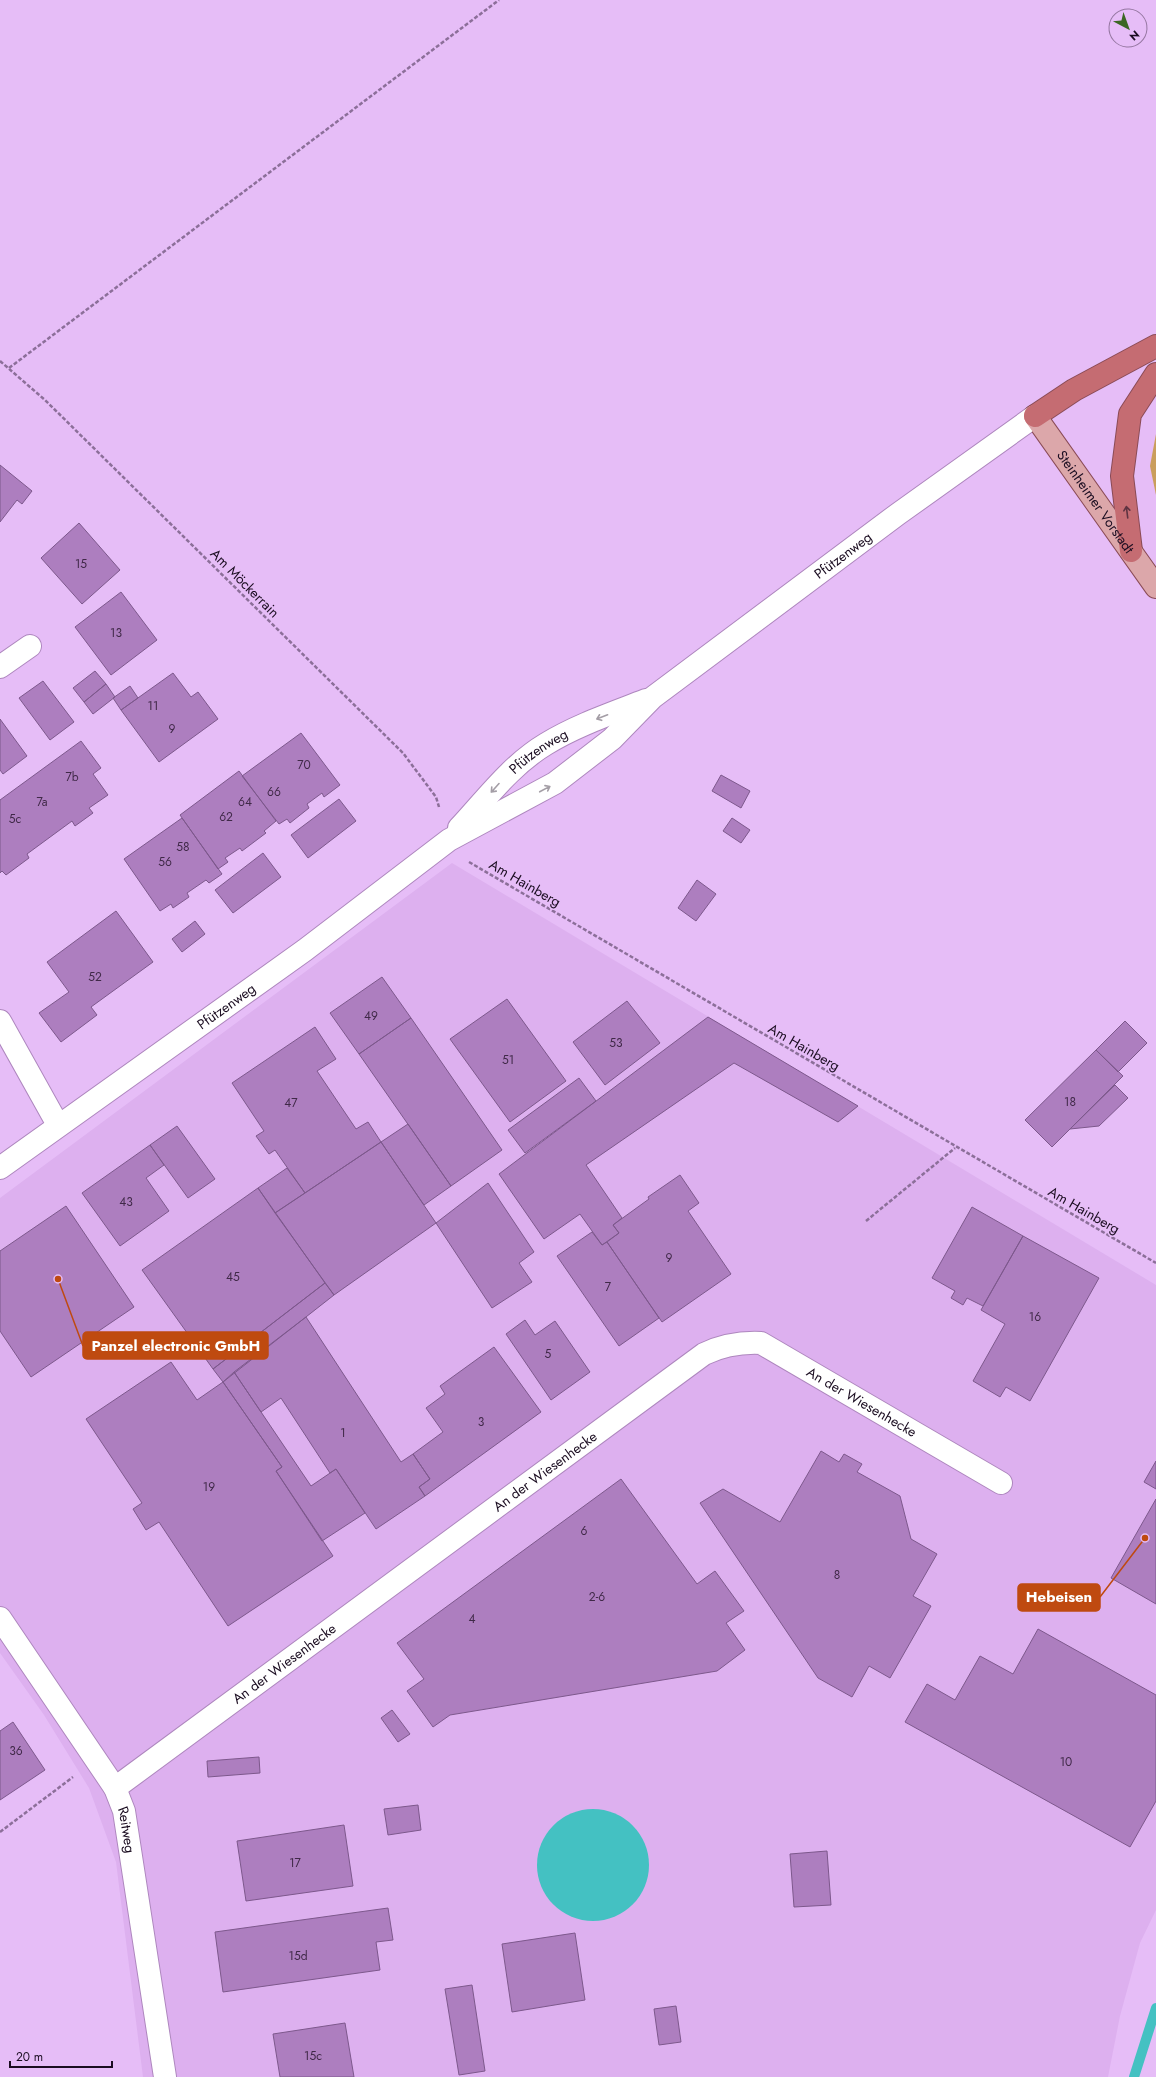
<svg xmlns="http://www.w3.org/2000/svg" width="1156" height="2077" viewBox="0 0 1156 2077" font-family="Jost,sans-serif">
	<rect width="100%" height="100%" fill="#e6bdf7"/>
	<path fill="#ddb0ef" d="M452,863L1156,1285V1910L1140,1943L1120,2016L1108,2077H143L116,1862L89,1788L44,1715L0,1653V1198Z"/>
	<path fill="#ca9e5d" d="M1156,434V495L1150,466Z"/>
	<path fill="#44c1c2" d="M537 1865a56 56 0 1 1 112 0a56 56 0 1 1-112 0Z"/>
	<g fill="none" stroke-linecap="round" stroke-linejoin="round">
		<path stroke="#44c1c2" stroke-width="10" d="M1134,2077L1156,2008"/>
	</g>
	<path fill="#ad7ebf" stroke="#7d588c" d="M0,465L32,491L22,504L17,500L0,522Z
		M79,523L120,570L82,604L41,558Z
		M121,592L157,640L111,675L75,627Z
		M95,671L106,684L84,702L73,688Z
		M173,673L191,697L198,692L218,719L159,762L121,710Z
		M43,681L74,722L50,740L19,698Z
		M106,684L115,697L93,714L84,702Z
		M130,686L138,698L121,710L113,698Z
		M0,719L27,756L3,774L0,770Z
		M301,733L340,785L324,797L322,793L307,804L309,808L290,823L287,819L279,824L242,776Z
		M81,741L101,768L93,774L108,795L89,808L93,813L75,826L72,821L27,854L29,858L6,875L2,871L0,873V800Z
		M239,771L276,821L264,831L266,833L242,851L240,848L225,858L228,862L218,869L180,815Z
		M721,775L750,791L741,808L712,791Z
		M339,799L356,821L308,858L291,835Z
		M182,818L222,874L209,883L206,880L187,893L189,897L173,908L171,904L160,911L124,859Z
		M732,818L750,830L741,843L723,831Z
		M263,853L281,877L233,913L215,890Z
		M697,880L716,894L696,921L678,908Z
		M116,911L153,962L91,1007L97,1015L61,1042L39,1013L69,992L47,962Z
		M195,921L205,934L182,952L172,939Z
		M382,977L411,1018L359,1054L330,1013Z
		M507,999L566,1081L510,1122L450,1039Z
		M627,1001L660,1043L605,1085L573,1042Z
		M708,1017L858,1106L838,1122L734,1063L586,1165L622,1218L613,1225L619,1233L602,1245L580,1214L544,1239L499,1174Z
		M411,1018L502,1150L451,1186L359,1054Z
		M1125,1021L1147,1043L1118,1072L1096,1050Z
		M315,1027L336,1059L317,1071L356,1129L368,1122L381,1142L305,1193L275,1150L269,1154L256,1136L264,1131L232,1083Z
		M1096,1050L1123,1076L1052,1147L1025,1120Z
		M579,1078L596,1101L525,1153L508,1130Z
		M1115,1085L1128,1098L1099,1126L1070,1129Z
		M408,1124L451,1186L424,1205L381,1142Z
		M177,1126L215,1179L188,1198L150,1145Z
		M381,1142L436,1223L334,1295L275,1213Z
		M150,1145L164,1165L146,1178L169,1211L120,1246L82,1193Z
		M287,1168L305,1193L275,1213L258,1188Z
		M680,1175L699,1203L688,1211L731,1274L662,1322L607,1242L619,1233L613,1225L649,1199L648,1197Z
		M488,1183L534,1252L519,1263L532,1282L492,1308L436,1223Z
		M258,1188L325,1283L213,1369L142,1270Z
		M66,1206L134,1307L31,1377L0,1331V1251Z
		M972,1207L1023,1236L983,1306L967,1298L963,1305L951,1298L955,1291L932,1278Z
		M592,1232L602,1245L607,1242L659,1318L619,1346L557,1256Z
		M1023,1236L1099,1278L1030,1401L1006,1387L1000,1397L973,1381L1005,1324L981,1310Z
		M325,1283L334,1295L223,1382L213,1369Z
		M306,1317L401,1462L413,1454L430,1479L419,1487L425,1496L376,1529L336,1469L330,1473L281,1398L261,1412L234,1372Z
		M525,1320L535,1335L555,1321L590,1372L551,1400L506,1334Z
		M494,1347L541,1412L425,1496L419,1487L430,1479L413,1454L443,1432L426,1408L445,1394L440,1386Z
		M171,1362L197,1400L223,1382L282,1467L276,1471L333,1556L228,1626L159,1522L146,1530L133,1509L142,1503L86,1419Z
		M234,1372L311,1486L336,1469L365,1513L322,1541L276,1471L282,1467L223,1382Z
		M821,1451L839,1462L844,1454L862,1464L857,1472L900,1496L911,1539L937,1554L913,1596L931,1606L890,1678L869,1666L852,1697L818,1678L700,1503L723,1489L780,1522Z
		M1156,1461V1489L1144,1482Z
		M621,1479L697,1584L715,1571L744,1611L726,1623L745,1650L717,1671L450,1715L433,1727L407,1691L424,1679L397,1643Z
		M1156,1499V1604L1111,1578Z
		M1038,1629L1156,1695V1801L1130,1847L905,1722L927,1684L955,1700L980,1656L1013,1674Z
		M392,1710L410,1734L398,1742L381,1718Z
		M13,1722L45,1770L0,1800V1731Z
		M259,1757L260,1773L208,1777L207,1761Z
		M418,1805L421,1830L388,1835L384,1809Z
		M344,1825L353,1886L246,1901L237,1841Z
		M827,1851L831,1905L794,1907L790,1854Z
		M388,1908L393,1940L376,1942L380,1970L223,1992L215,1932Z
		M575,1933L585,2000L512,2012L502,1944Z
		M472,1985L485,2071L459,2075L445,1989Z
		M676,2006L681,2042L659,2045L654,2009Z
		M345,2023L354,2077H280L273,2034Z"/>
	<g fill="none" stroke-linecap="round" stroke-linejoin="round">
		<g stroke="#ae87be" stroke-width="24">
			<g id="minor">
				<path d="M0,667L30,646"/>
				<path id="s1" d="M459,828C486,799 511,765 546,744C577,725 613,713 646,700"/>
				<path d="M0,1021L58,1125"/>
				<path id="s2" d="M0,1168L305,950L449,840L555,783L612,739L652,698L898,514L1035,416"/>
				<path id="s3" d="M0,1618L115,1788L124,1811L165,2077"/>
				<path id="s4" d="M115,1788L704,1354C723,1345 740,1342 761,1343L1001,1483"/>
			</g>
		</g>
		<g stroke="#8a4b56" stroke-width="24">
			<g id="major">
				<path id="s5" d="M1035,416L1156,587"/>
			</g>
		</g>
		<g stroke="#8a4b56" stroke-width="24">
			<path id="highway" d="M1035,416L1074,390L1156,346
				M1131,551L1122,476L1130,414L1156,374"/>
		</g>
		<path stroke="#8c6f99" stroke-width="2.5" stroke-dasharray="4 2" stroke-linecap="butt" d="M0,361L45,400L403,753L436,797L439,807
			M9,368L499,0
			M469,862L1156,1263
			M866,1221L955,1148
			M0,1832L73,1777"/>
		<use href="#minor" stroke="#fff" stroke-width="22"/>
		<use href="#major" stroke="#dca7aa" stroke-width="22"/>
		<use href="#highway" stroke="#c56c72" stroke-width="22"/>
	</g>
	<defs><path id="oneway-shaft" d="M-6 0H5M1.5-3L5.5 0L1.5 3" fill="none" stroke-width="1.6" stroke-linecap="round" stroke-linejoin="round"/></defs>
	<use stroke="#5f3341" href="#oneway-shaft" transform="translate(1127 512) rotate(-97)"/>
	<g stroke="#a49ea6">
		<use href="#oneway-shaft" transform="translate(602 717) rotate(159)"/>
		<use href="#oneway-shaft" transform="translate(495 788) rotate(132)"/>
		<use href="#oneway-shaft" transform="translate(545 789) rotate(-28)"/>
	</g>
	<g text-anchor="middle" stroke-width="3" stroke-linejoin="round" paint-order="stroke">
		<g font-size="12" fill="#402948">
			<text x="81" y="568">15</text>
			<text x="116" y="637">13</text>
			<text x="153" y="710">11</text>
			<text x="172" y="733">9</text>
			<text x="304" y="769">70</text>
			<text x="72" y="781">7b</text>
			<text x="274" y="796">66</text>
			<text x="42" y="806">7a</text>
			<text x="245" y="806">64</text>
			<text x="226" y="821">62</text>
			<text x="15" y="823">5c</text>
			<text x="183" y="851">58</text>
			<text x="165" y="866">56</text>
			<text x="95" y="981">52</text>
			<text x="371" y="1020">49</text>
			<text x="616" y="1047">53</text>
			<text x="508" y="1064">51</text>
			<text x="1070" y="1106">18</text>
			<text x="291" y="1107">47</text>
			<text x="126" y="1206">43</text>
			<text x="669" y="1262">9</text>
			<text x="233" y="1281">45</text>
			<text x="608" y="1291">7</text>
			<text x="1035" y="1321">16</text>
			<text x="548" y="1358">5</text>
			<text x="481" y="1426">3</text>
			<text x="343" y="1437">1</text>
			<text x="209" y="1491">19</text>
			<text x="584" y="1535">6</text>
			<text x="837" y="1579">8</text>
			<text x="597" y="1601">2-6</text>
			<text x="472" y="1623">4</text>
			<text x="16" y="1755">36</text>
			<text x="1066" y="1766">10</text>
			<text x="295" y="1867">17</text>
			<text x="298" y="1960">15d</text>
			<text x="313" y="2060">15c</text>
		</g>
		<g font-size="14" fill="#1b0d21" stroke="#e6bdf7">
			<text dy="5" stroke="none"><textPath href="#s5" startOffset="105">Steinheimer Vorstadt</textPath></text>
			<text dy="5" stroke="none"><textPath href="#s2" startOffset="1044">Pfützenweg</textPath></text>
			<text transform="translate(245 583) rotate(45)" y="5">Am Möckerrain</text>
			<text dy="5" stroke="none"><textPath href="#s1" startOffset="111">Pfützenweg</textPath></text>
			<text transform="translate(525 883) rotate(30)" y="5">Am Hainberg</text>
			<text dy="5" stroke="none"><textPath href="#s2" startOffset="278">Pfützenweg</textPath></text>
			<text transform="translate(804 1047) rotate(30)" y="5">Am Hainberg</text>
			<text transform="translate(1084 1210) rotate(30)" y="5">Am Hainberg</text>
			<text dy="5" stroke="none"><textPath href="#s4" startOffset="907">An der Wiesenhecke</textPath></text>
			<text dy="5" stroke="none"><textPath href="#s4" startOffset="534">An der Wiesenhecke</textPath></text>
			<text dy="5" stroke="none"><textPath href="#s4" startOffset="210">An der Wiesenhecke</textPath></text>
			<text dy="5" stroke="none"><textPath href="#s3" startOffset="249">Reitweg</textPath></text>
		</g>
	</g>
	<path fill="none" stroke="#bf4a10" stroke-width="1.5" d="M58 1279L83 1346M1145 1538L1100 1597"/>
	<g fill="#bf4a10" stroke="#e6bdf7" stroke-width="1.5">
		<circle cx="58" cy="1279" r="4"/>
		<circle cx="1145" cy="1538" r="4"/>
	</g>
	<g fill="#bf4a10" stroke="#bf4a10" stroke-width="1.5">
		<rect x="83" y="1332" width="185" height="27" rx="4"/>
		<rect x="1018" y="1584" width="82" height="27" rx="4"/>
	</g>
	<g font-size="15" text-anchor="middle" font-weight="bold" fill="#fff">
		<text x="176" y="1351">Panzel electronic GmbH</text>
		<text x="1059" y="1602">Hebeisen</text>
	</g>
	<g transform="translate(1128 28) rotate(139)"><circle r="19" fill="#e6bdf7" stroke="#9577a1"/>
	<path d="M0-3L7 15L0 10L-7 15Z" fill="#3c6724"/>
	<text y="-6" font-size="11" font-weight="bold" text-anchor="middle" fill="#1b0d21">N</text>
	</g>
	<path d="M10 2061v6h102v-6" fill="none" stroke="#1b0d21" stroke-width="2"/>
	<text x="16" y="2061" font-size="12" fill="#1b0d21" stroke="#e6bdf7" stroke-width="3" paint-order="stroke">20 m</text>
</svg>
